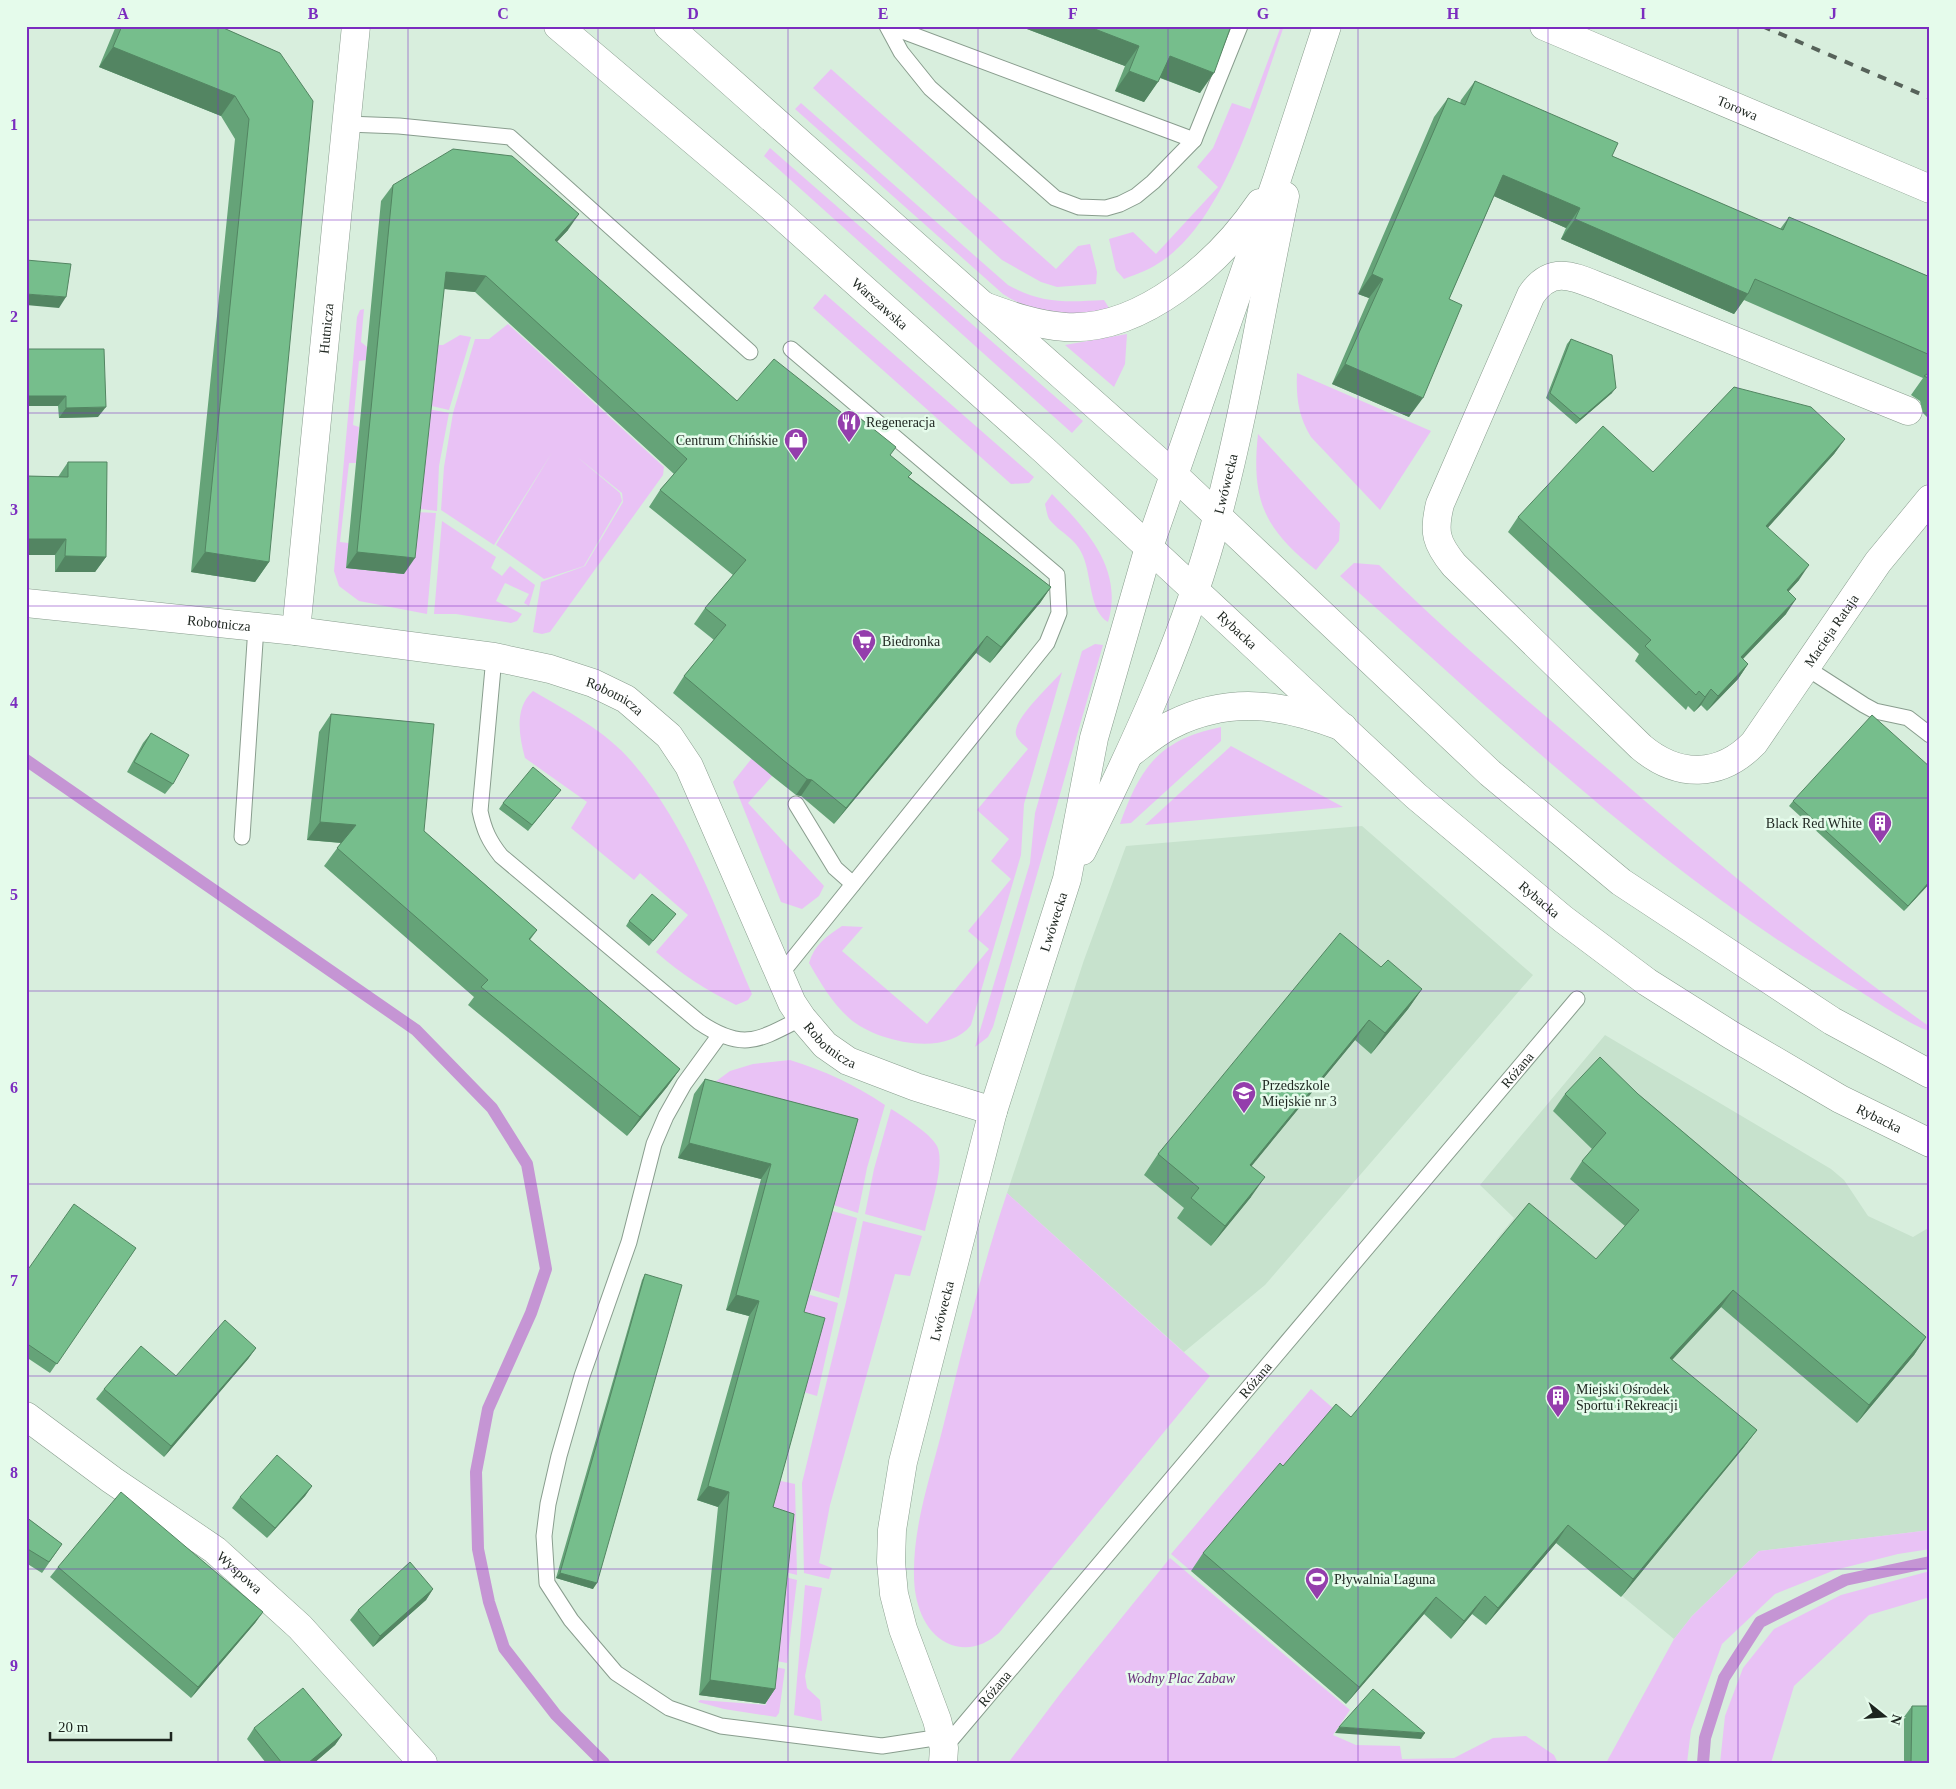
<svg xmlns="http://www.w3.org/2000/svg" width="1956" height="1789" viewBox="0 0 1956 1789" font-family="Georgia,serif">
	<rect width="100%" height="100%" fill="#d8eedd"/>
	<path fill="#c7e2cd" d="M1362,826L1533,975L1265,1285L1184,1352L1007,1193L1084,960L1126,846Z
		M1605,1035L1831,1169L1844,1180L1868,1216L1913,1237L1930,1227V1530L1759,1551L1692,1616L1674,1639L1375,1392L1499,1242L1496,1240L1514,1218L1480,1185Z"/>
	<path fill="#e9c2f5" d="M1281,26H1284C1259,96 1226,218 1162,261C1151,269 1137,274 1124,279L1116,270L1109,239L1133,232L1156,254L1218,187L1197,167L1213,148L1232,103L1250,109Z
		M831,69L1056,269L1078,246L1090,244L1097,272L1096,284L1057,287L1041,282L1002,260L813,88Z
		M801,103L1008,285C1042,304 1067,302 1104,300L1109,308C1073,318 1034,315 1003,294L795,109Z
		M770,148L1083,421L1072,433L764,156Z
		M825,294L1034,477L1029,483L1011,484L813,308Z
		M364,309L361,342L367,347L366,360L359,361L353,425L359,427L356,463H349L340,542L348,543L416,512L436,513L427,614L359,601L339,586L334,571L357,317L360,310Z
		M508,324L664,467L663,475L550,632L542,634L533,632L541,582L585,566L623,502L622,493L576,456L620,493L622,501L584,566L544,579L496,545L553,451L494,545L441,510L444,467L453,413L475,339H489Z
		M1127,334L1125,364L1114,387L1065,345Z
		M460,335L471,337L449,410L423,404L431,345H443Z
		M1297,373L1431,431L1380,510L1311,437C1298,416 1296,396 1297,373Z
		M423,408L449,413L439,466L437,511L412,508Z
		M1258,434L1340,523L1339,541L1316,570C1264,529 1251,500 1258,434Z
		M1052,494C1086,529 1124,569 1108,622C1089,611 1092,577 1083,556C1076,538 1060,533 1049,519C1047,515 1046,508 1045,504Z
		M442,521L496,557L491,568L502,576L510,566L535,585L529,606L524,603L529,594L505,583L496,601L522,614L517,621L511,623L456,614H434Z
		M1354,563L1379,565C1451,637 1530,703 1608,769C1712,859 1817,947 1930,1027V1031C1917,1029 1872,999 1858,990C1666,879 1506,722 1340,576Z
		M1095,644L1103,645L993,1027L988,1037L975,1047L1030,863L1035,813L1082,651Z
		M1062,672L1024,804L1021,855L971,1025C946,1058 876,1042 849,1018C832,1003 820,982 809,963C814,945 827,936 842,926L863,927L842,951L927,1024L989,949L968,931L1011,879L991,861L1009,839L977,810L1028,749C1023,744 1014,738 1016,730C1018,715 1051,684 1062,672Z
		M533,691C567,711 606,731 632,762C689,828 718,915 752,994L748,1000L736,1005C706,990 681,974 656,952L688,915L640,873L634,880L571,828L587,802L525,758C519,735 514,708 533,691Z
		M1221,727V741L1131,823L1120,824C1140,768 1158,740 1221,727Z
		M1231,746L1343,807L1145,825Z
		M752,758L772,776L748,803L824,886L819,896L802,909L781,902L733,782Z
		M790,1060C825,1071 854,1084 885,1105L867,1168L858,1213L830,1204L700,1093L730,1071L753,1064Z
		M891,1109C904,1117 930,1133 937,1146C946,1164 929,1211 925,1231L865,1214L874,1169Z
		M1007,1193L1210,1376L999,1633C984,1646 966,1652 947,1643C923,1631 914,1601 914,1575C913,1525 931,1475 943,1427C963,1348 981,1270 1007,1193Z
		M829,1210L857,1218L839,1298L807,1288Z
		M863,1221L922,1236L910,1276L895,1274L830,1505L819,1563L832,1568L829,1579L804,1573L802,1483L846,1302Z
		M807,1294L838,1303L817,1396L800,1391L797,1325Z
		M1311,1389L1334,1409L1191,1571L1171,1554Z
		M776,1480L795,1484L797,1575L781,1571L765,1520Z
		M1930,1530V1549L1898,1554L1835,1570L1775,1594L1722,1644L1691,1730L1687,1763H1606L1674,1639L1692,1616L1759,1551Z
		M1170,1558L1350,1710L1333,1735L1356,1745L1400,1746L1402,1759L1454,1758L1493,1738L1526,1736L1554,1755L1558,1763H1008L1063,1690Z
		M1930,1571V1597L1869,1615L1794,1686L1771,1763H1720L1725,1716L1743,1668L1774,1629L1841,1595Z
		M781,1576L797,1580L787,1663L771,1660Z
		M805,1585L822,1588L805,1676L807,1688L820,1700L822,1721L794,1715Z
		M771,1666L785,1669L779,1713L776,1717L724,1709L698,1702L700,1700L766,1705Z"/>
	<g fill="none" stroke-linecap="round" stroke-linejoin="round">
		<path stroke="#c595d4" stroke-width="12" d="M26,760L416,1030L492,1108L527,1164L546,1269L531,1313L488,1409L476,1472L478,1549L489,1602L504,1648L556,1715L604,1763
			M1703,1763L1705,1738L1724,1678L1760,1622L1845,1580L1930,1562"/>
		<g stroke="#899d8e" stroke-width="17">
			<g id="lane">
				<path d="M887,26L901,52L930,88L1055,198L1079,207L1106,208L1120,204L1136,196L1153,182L1194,140L1240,26"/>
				<path d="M889,26L1194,140"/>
				<path d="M347,124L399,126L510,137L750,352"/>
				<path d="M494,657L480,811C484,830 489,841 501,856L699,1022C743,1052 759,1040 802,1018"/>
				<path d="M1805,667L1864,705L1875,711L1908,718L1930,735"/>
				<path d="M796,804L835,868L853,884"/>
				<path d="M242,837L256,627"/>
				<path d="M780,975L1047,643L1059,613L1057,575L791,349"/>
				<path d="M719,1036L684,1084L666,1116L654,1144L629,1242L582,1376L559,1456L548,1504L544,1536L547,1583L571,1620L616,1673L669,1708L721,1726L882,1746L941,1737"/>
				<path id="s1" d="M944,1748L1577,999"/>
			</g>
		</g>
		<g stroke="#899d8e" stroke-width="29">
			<g id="street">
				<path id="s2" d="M1544,26L1930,189"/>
				<path id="s3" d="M1908,411L1608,290C1578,279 1553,262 1531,295L1440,504C1433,532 1436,543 1454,565L1641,747C1678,778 1720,778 1754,743L1878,562L1930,499"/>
				<path id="s4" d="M26,603L296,631L494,657L550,669L593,683L626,699L669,736L689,766L792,1003L802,1018L825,1045L848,1061L916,1087L993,1111"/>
				<path id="s5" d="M296,631L356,26"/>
				<path id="s6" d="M26,1416L112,1480L215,1550L300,1627L423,1763"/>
			</g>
		</g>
		<g stroke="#899d8e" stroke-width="29">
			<g id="secondary">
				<path d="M984,306C1011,316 1037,325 1065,327C1142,332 1220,262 1260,203"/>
				<path d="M1132,752C1145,742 1158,731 1173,724C1232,695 1285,705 1343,727"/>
				<path id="s7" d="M1082,851C1136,743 1187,632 1218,514C1246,409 1262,302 1285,196"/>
				<path id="s8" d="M943,1763L944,1748L937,1720L903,1629L894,1594L891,1562L892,1530L903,1462L993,1111L1067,879L1094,738L1149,547L1277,179L1327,26"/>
			</g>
		</g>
		<g stroke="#899d8e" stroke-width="29">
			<g id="primary">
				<path id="s9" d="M558,26L772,207L1044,450L1416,796L1563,919L1647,982L1731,1035L1840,1099L1930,1143"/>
				<path d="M668,26L1173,474L1490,773L1621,882L1832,1021L1930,1074"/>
			</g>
		</g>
		<use href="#lane" stroke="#fff" stroke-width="15"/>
		<use href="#street" stroke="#fff" stroke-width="28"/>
		<use href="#secondary" stroke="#fff" stroke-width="28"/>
		<use href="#primary" stroke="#fff" stroke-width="28"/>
		<path stroke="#566259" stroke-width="4" stroke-dasharray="9 9" stroke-linecap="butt" d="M1762,26L1930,98"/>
	</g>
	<path fill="#65a378" d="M116,26H219L280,53L269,562L255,582L191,572L235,139L221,116L99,67Z
		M1019,26H1231L1200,93L1160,78L1144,102L1115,91L1125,66Z
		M1475,81L1612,156L1780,229L1789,217L1930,277V420L1923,413L1920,401L1911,395L1923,378L1744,300L1734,314L1561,239L1566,228L1494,196L1449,299L1409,417L1332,384L1369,298L1358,294L1434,117L1448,98L1460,103L1461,100Z
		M393,185L568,230L556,242L737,401L890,455L909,477L1051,587L1040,603L990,663L976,653L834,824L801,796L796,795L772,776L673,693L684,676L714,640L694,624L705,608L733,575L649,507L660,490L674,474L475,292L444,289L404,574L346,568L381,201Z
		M1571,339L1612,393L1576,424L1546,398L1567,344Z
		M26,349L98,417L59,418L58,406H26Z
		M1845,439L1834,454L1768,527L1799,580L1789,591L1786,614L1743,659L1748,664L1738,679L1707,711L1701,705L1694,712L1688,706L1686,710L1635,661L1639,654L1508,532L1518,517L1653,472Z
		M68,462L106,557L95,572H55V555H26V478L27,476L58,477Z
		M331,714L424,831L537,930L530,940L680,1069L667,1087L627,1136L468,1005L474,997L324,866L341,843L307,840L319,732Z
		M151,733L173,784L165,794L127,772L143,743Z
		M1930,767V883L1904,911L1789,806L1793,801Z
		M557,795L528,831L499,809L503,803Z
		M676,914L649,946L626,926L629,921Z
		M1381,967L1422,989L1408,1009L1371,1054L1355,1040L1251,1166V1197L1211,1246L1177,1218L1184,1208L1144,1175L1158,1154Z
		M705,1079L858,1119L804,1312L773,1507L775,1689L765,1704L699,1695L718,1507L697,1500L749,1316L726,1310L761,1179L678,1158L694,1094Z
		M1565,1094H1638L1926,1337L1914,1355L1857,1423L1721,1307L1672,1360L1757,1430L1744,1447L1621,1597L1556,1543L1486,1625L1472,1614L1451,1639L1424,1614L1346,1704L1191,1571L1203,1553L1283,1466L1351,1417L1596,1259L1625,1226L1570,1179L1582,1161L1592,1149L1553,1111Z
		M136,1248L50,1373L26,1357V1265L29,1268Z
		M645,1274L593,1589L556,1578L642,1280Z
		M256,1348L248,1359L164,1457L96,1399L104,1389L176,1376Z
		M312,1486L305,1496L267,1538L232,1508L240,1497Z
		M26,1517L62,1544L42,1573L26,1563Z
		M58,1567L263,1612L255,1623L191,1698L50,1577Z
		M433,1589L426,1600L373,1647L350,1620L358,1610Z
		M1912,1706L1930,1763H1904V1717Z
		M254,1728L342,1735L335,1745L314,1763H266L247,1739Z"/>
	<path fill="#538562" d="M1019,26H1087L1139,46L1125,66Z
		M113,47L235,96L221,116L99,67Z
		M1170,56L1214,73L1200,93L1156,76Z
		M1129,71L1158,82L1144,102L1115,91Z
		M1503,175L1580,208L1566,228L1489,194Z
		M579,214L568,230L543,257L555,240Z
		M1575,219L1748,294L1734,314L1561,239Z
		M446,272L486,276L475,292L435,288Z
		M1372,274L1383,279L1369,298L1358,294Z
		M26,294L66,297L59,308L26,305Z
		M1345,364L1423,398L1409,417L1332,384Z
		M1616,388L1612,393L1576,424L1580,419Z
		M26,396H66L58,406H26Z
		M106,407L98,417L59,418L66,408Z
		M1845,439L1834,454L1756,541L1766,526Z
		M26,539H66L55,555H26Z
		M205,552L269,562L255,582L191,572Z
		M357,552L415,558L404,574L346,568Z
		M65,556L106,557L95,572H55Z
		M1809,565L1799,580L1776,605L1787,590Z
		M1051,587L1040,603L990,663L1001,647Z
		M1796,599L1786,614L1730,672L1741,657Z
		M987,636L976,653L834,824L846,808Z
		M1748,664L1738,679L1707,711L1718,696Z
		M1711,689L1701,705L1694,712L1705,697Z
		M807,779L812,780L801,796L796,795Z
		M320,822L356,825L344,843L307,840Z
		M1930,881V883L1904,911L1908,906Z
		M1422,989L1408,1009L1371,1054L1385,1033Z
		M1369,1020L1355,1040L1236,1185L1250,1165Z
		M680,1069L667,1087L627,1136L640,1117Z
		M689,1143L771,1164L761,1179L678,1158Z
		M1265,1177L1251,1197L1211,1246L1225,1226Z
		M1733,1290L1721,1307L1658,1375L1670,1358Z
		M736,1295L759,1301L749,1316L726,1310Z
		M1926,1337L1914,1355L1857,1423L1869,1405Z
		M256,1348L248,1359L164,1457L171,1446Z
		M1757,1430L1744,1447L1621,1597L1633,1579Z
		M312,1486L305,1496L267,1538L275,1528Z
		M708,1486L729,1492L718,1507L697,1500Z
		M1568,1525L1556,1543L1486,1625L1498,1608Z
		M560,1573L597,1583L593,1589L556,1578Z
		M433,1589L426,1600L373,1647L380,1636Z
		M1485,1596L1472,1614L1451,1639L1464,1621Z
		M1436,1597L1424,1614L1346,1704L1359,1687Z
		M263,1612L255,1623L191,1698L198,1687Z
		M710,1680L775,1689L765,1704L699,1695Z
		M1339,1727L1425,1733L1421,1739L1335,1733Z
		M342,1735L335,1745L314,1763H308Z"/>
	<path fill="#76be8c" stroke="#538562" d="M122,26H219L280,53L313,101L269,562L205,552L249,119L235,96L113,47Z
		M1087,26H1231L1214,73L1170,56L1158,82L1129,71L1139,46Z
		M1475,81L1618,143L1612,156L1783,230L1789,217L1930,277V355L1755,279L1748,294L1575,219L1580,208L1503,175L1449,299L1462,305L1423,398L1345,364L1383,279L1372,274L1448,98L1465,105Z
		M453,149L512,156L579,214L555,240L737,401L774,359L856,424L861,419L896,447L890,455L912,473L908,477L1051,587L1001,647L987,636L846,808L812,780L807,779L783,760L684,676L726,625L705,608L746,560L660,490L687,459L486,276L446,272L415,558L357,552L393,185Z
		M26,260L71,264L66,297L26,294Z
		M1571,339L1612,355L1616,388L1580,419L1550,393Z
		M26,349H104L106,407L66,408V396H26Z
		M1930,372V379L1924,376Z
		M1734,387L1811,407L1845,439L1766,526L1809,565L1787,590L1796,599L1741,657L1748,664L1718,696L1711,689L1705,697L1699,691L1696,695L1645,646L1651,640L1518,517L1603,426L1653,472Z
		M68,462H107L106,557L65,556L66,539H26V489H28L27,476L68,477Z
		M331,714L434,724L424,831L537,930L529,939L680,1069L640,1117L481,987L488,980L337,848L356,825L320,822Z
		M1872,715L1930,767V881L1908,906L1793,801Z
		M151,733L189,755L173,784L134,762Z
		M533,767L561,790L532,825L503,803Z
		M652,894L676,914L653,941L629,921Z
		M1340,933L1381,967L1388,960L1422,989L1385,1033L1369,1020L1250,1165L1265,1177L1225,1226L1191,1198L1199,1188L1158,1154Z
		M1600,1057L1638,1094L1926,1337L1869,1405L1733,1290L1670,1358L1757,1430L1633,1579L1568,1525L1498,1608L1485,1596L1464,1621L1436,1597L1359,1687L1203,1553L1280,1463L1283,1466L1336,1404L1351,1417L1529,1203L1596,1259L1639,1210L1582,1161L1606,1133L1565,1094Z
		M705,1079L858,1119L804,1312L825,1318L773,1507L794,1514L775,1689L710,1680L729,1492L708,1486L759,1301L736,1295L771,1164L689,1143Z
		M74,1204L136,1248L57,1364L26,1343V1265L29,1268Z
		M645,1274L682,1285L597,1583L560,1573Z
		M225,1320L256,1348L171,1446L104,1389L141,1346L176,1376Z
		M277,1455L312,1486L275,1528L240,1497Z
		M121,1492L263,1612L198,1687L58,1567Z
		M26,1517L62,1544L49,1562L26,1548Z
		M410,1562L433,1589L380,1636L358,1610Z
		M303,1688L342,1735L308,1763H282L254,1728Z
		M1373,1689L1425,1733L1339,1727Z
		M1912,1706H1930V1763H1911Z"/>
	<path fill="none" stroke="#7b2cbf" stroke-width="1" stroke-opacity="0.55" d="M218,26V1763M408,26V1763M598,26V1763M788,26V1763M978,26V1763M1168,26V1763M1358,26V1763M1548,26V1763M1738,26V1763M26,220H1930M26,413H1930M26,606H1930M26,798H1930M26,991H1930M26,1184H1930M26,1376H1930M26,1569H1930"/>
	<defs>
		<g id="restaurant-pin" transform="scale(1.25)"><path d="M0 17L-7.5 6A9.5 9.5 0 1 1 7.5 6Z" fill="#943eac" stroke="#e5fbeb"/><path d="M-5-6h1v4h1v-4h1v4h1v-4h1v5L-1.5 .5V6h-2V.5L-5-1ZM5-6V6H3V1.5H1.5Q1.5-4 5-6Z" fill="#fff"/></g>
		<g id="shop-pin" transform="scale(1.25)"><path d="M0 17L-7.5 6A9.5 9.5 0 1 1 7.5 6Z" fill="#943eac" stroke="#e5fbeb"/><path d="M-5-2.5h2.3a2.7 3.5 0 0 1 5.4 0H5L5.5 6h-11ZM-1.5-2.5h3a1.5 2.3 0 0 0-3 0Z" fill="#fff"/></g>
		<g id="supermarket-pin" transform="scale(1.25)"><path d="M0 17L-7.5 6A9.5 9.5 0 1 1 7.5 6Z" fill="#943eac" stroke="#e5fbeb"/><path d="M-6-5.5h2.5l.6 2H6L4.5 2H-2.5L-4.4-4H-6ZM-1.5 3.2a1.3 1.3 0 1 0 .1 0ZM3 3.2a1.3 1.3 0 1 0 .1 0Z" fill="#fff"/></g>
		<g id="building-pin" transform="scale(1.25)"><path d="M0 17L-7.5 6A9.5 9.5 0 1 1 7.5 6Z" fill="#943eac" stroke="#e5fbeb"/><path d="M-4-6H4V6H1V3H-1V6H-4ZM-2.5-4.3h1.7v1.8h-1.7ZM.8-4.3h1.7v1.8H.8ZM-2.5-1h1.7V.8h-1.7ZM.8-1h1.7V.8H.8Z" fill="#fff"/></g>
		<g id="school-pin" transform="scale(1.25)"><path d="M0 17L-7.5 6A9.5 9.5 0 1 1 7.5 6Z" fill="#943eac" stroke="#e5fbeb"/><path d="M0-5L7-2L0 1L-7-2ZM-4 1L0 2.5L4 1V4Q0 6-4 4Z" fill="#fff"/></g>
		<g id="stadium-pin" transform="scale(1.25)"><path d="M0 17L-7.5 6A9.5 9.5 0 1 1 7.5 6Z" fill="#943eac" stroke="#e5fbeb"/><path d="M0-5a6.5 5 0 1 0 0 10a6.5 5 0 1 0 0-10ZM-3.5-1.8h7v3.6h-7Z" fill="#fff"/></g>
	</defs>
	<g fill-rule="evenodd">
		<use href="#restaurant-pin" x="849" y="422"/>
		<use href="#shop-pin" x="796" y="440"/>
		<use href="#supermarket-pin" x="864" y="641"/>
		<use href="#building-pin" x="1880" y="823"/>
		<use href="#school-pin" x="1244" y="1093"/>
		<use href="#building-pin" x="1558" y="1397"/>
		<use href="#stadium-pin" x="1317" y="1579"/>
	</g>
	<g text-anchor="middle" stroke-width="5" stroke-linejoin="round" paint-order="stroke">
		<g font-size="14" fill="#1d251f" stroke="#e5fbeb">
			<text dy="5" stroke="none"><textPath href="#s2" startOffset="210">Torowa</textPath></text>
			<text dy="5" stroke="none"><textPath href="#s9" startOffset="425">Warszawska</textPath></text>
			<text dy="5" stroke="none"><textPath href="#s5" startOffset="304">Hutnicza</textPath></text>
			<text dy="5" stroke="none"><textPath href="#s7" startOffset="395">Lwówecka</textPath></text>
			<text dy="5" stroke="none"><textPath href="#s4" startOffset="194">Robotnicza</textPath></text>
			<text dy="5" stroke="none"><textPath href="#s9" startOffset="909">Rybacka</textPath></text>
			<text dy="5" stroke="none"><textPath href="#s3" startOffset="1228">Macieja Rataja</textPath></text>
			<text dy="5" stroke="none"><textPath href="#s4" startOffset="599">Robotnicza</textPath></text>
			<text dy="5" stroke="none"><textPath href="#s9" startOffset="1314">Rybacka</textPath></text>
			<text dy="5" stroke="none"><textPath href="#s8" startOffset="871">Lwówecka</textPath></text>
			<text dy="5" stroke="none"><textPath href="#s4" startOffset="1019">Robotnicza</textPath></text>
			<text dy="5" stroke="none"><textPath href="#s1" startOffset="888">Różana</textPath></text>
			<text dy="5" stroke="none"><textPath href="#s9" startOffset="1719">Rybacka</textPath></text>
			<text dy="5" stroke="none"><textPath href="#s8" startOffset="466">Lwówecka</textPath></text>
			<text dy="5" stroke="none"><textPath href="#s1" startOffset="482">Różana</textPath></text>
			<text dy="5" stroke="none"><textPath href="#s6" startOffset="265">Wyspowa</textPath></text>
			<text dy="5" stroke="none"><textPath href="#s1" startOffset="78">Różana</textPath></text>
		</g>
		<g font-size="14" fill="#1d251f" stroke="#e5fbeb" text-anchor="start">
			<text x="866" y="427">Regeneracja</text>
			<text x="778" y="445" text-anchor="end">Centrum Chińskie</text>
			<text x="882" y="646">Biedronka</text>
			<text x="1862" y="828" text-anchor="end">Black Red White</text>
			<text x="1262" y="1090">Przedszkole<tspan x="1262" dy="16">Miejskie nr 3</tspan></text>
			<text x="1576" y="1394">Miejski Ośrodek<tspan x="1576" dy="16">Sportu i Rekreacji</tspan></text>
			<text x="1334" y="1584">Pływalnia Laguna</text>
		</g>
		<g font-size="14" font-style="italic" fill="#672c78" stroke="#e5fbeb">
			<text x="1181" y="1683">Wodny Plac Zabaw</text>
		</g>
	</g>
	<rect width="1956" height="1789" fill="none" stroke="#e5fbeb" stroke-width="55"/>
	<g transform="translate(1884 1716) rotate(107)" stroke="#e5fbeb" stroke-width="4" paint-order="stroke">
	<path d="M0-4L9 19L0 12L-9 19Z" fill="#1d251f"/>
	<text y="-8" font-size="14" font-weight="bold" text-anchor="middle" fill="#1d251f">N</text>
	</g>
	<path d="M50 1732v8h121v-8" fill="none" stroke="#1d251f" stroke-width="2.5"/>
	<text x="58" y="1732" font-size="15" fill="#1d251f" stroke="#e5fbeb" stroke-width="4" paint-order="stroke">20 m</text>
	<rect x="28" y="28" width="1900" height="1734" fill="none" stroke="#7b2cbf" stroke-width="2"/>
	<g font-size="16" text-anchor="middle" font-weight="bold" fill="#7b2cbf">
		<text x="123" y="19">A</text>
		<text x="313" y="19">B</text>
		<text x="503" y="19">C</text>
		<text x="693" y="19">D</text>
		<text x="883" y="19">E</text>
		<text x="1073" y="19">F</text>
		<text x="1263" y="19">G</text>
		<text x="1453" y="19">H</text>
		<text x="1643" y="19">I</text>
		<text x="1833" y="19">J</text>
		<text x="14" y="130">1</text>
		<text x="14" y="322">2</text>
		<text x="14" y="515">3</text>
		<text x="14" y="708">4</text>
		<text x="14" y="900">5</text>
		<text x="14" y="1093">6</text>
		<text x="14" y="1286">7</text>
		<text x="14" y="1478">8</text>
		<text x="14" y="1671">9</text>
	</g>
</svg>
